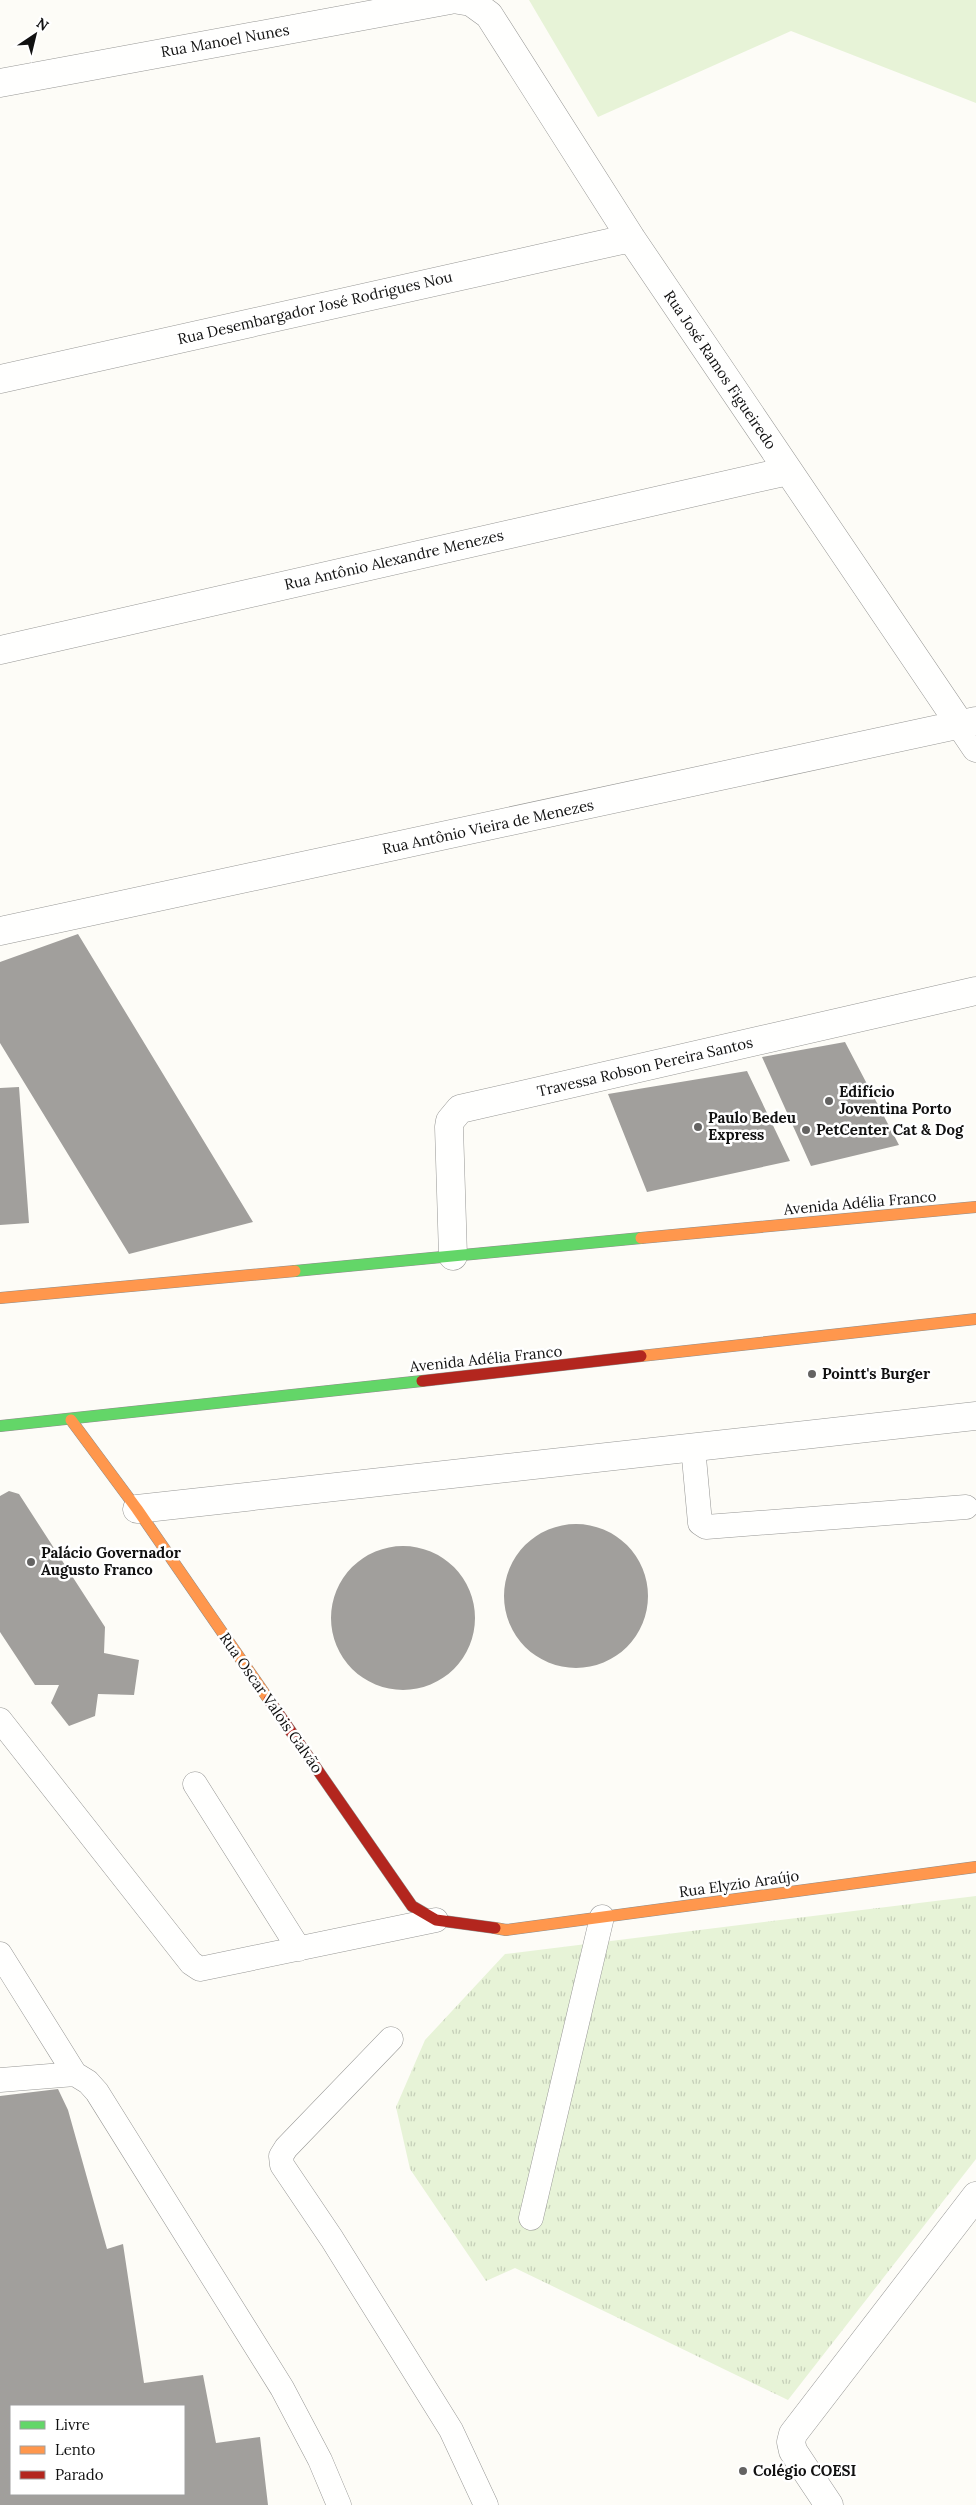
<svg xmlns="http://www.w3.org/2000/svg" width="976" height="2505" viewBox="0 0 976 2505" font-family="Lora,serif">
	<defs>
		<pattern id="park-tufts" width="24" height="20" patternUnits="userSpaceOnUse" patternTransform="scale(1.25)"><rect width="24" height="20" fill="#e7f3d7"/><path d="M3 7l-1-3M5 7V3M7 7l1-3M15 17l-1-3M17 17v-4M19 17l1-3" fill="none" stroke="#c5cfb8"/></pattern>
	</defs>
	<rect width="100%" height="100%" fill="#fdfcf7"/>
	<path fill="#e7f3d7" d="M529,0H976V103L791,31L598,117Z"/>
	<path fill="url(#park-tufts)" d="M976,1896V2159L788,2400L515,2268L486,2281L410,2169L396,2107L425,2040L505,1954Z"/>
	<path fill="#a19f9c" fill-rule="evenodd" d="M78,934L253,1222L129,1254L0,1043V962Z
		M845,1042L899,1145L811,1166L762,1057Z
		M747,1071L790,1161L647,1192L608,1094Z
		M19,1087L29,1223L0,1225V1088Z
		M9,1491L19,1494L105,1627L104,1653L139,1660L134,1695L98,1694L95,1716L69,1726L51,1703L59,1685H35L0,1632V1496Z
		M504 1596a72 72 0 1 1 144 0a72 72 0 1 1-144 0Z
		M331 1618a72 72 0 1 1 144 0a72 72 0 1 1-144 0Z
		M58,2089L68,2110L107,2249L123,2244L144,2383L203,2375L216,2443L260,2437L268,2505H0V2096ZM11,2406H184V2494H11Z"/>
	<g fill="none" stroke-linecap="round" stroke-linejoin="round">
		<g stroke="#979795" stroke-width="25">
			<path id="lane" d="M693,1447L700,1523L706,1527L966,1507
				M0,1720L191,1963L200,1969L436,1920
				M195,1784L299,1949
				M0,1954L75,2074
				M391,2039L286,2148L281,2156L282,2165L332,2239L451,2430L486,2505
				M0,2080L75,2074L88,2082L97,2092L282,2388L320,2460L339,2505
				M531,2218L602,1917"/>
		</g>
		<g stroke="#979795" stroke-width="29">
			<path id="street" d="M459,0L471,2L489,15L631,238L976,748
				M0,83L450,0
				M0,379L631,238
				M0,650L788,471
				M0,931L976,721
				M453,1256L449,1127L450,1121L460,1109L976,991
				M137,1509L976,1416
				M829,2505L793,2451L791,2442L793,2434L976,2196"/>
		</g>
		<g stroke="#8e8d8b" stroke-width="12">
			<path id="fast" d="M295,1271L641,1238
				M0,1426L422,1381"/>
		</g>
		<g stroke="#8e8d8b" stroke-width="12">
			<path id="slow" d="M641,1238L976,1207
				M0,1298L295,1271
				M641,1356L976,1319
				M71,1420L137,1509L269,1700
				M495,1928L506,1930L976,1867"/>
		</g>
		<g stroke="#8e8d8b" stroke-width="12">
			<path id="jam" d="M422,1381L641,1356
				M269,1700L412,1906L436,1920L495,1928"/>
		</g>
		<use href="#lane" stroke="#fffffe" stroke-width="24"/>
		<use href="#street" stroke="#fffffe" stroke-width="28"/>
		<use href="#fast" stroke="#63d668" stroke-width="11"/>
		<use href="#slow" stroke="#ff974d" stroke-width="11"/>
		<use href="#jam" stroke="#b3261e" stroke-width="11"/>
	</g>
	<g fill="#646362" stroke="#fff" stroke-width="2">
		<circle cx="829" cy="1101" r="5"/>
		<circle cx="698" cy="1127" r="5"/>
		<circle cx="806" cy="1130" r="5"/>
		<circle cx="812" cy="1374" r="5"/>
		<circle cx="31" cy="1562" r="5"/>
		<circle cx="743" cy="2471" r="5"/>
	</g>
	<g text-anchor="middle" stroke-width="5" stroke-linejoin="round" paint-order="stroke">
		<g font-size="15" fill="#111" stroke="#fff">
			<text transform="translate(225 41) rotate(-10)" y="5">Rua Manoel Nunes</text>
			<text transform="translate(315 308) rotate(-13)" y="5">Rua Desembargador José Rodrigues Nou</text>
			<text transform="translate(720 370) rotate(56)" y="5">Rua José Ramos Figueiredo</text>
			<text transform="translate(394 560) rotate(-13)" y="5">Rua Antônio Alexandre Menezes</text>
			<text transform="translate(488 827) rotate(-12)" y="5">Rua Antônio Vieira de Menezes</text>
			<text transform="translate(645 1067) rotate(-13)" y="5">Travessa Robson Pereira Santos</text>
			<text transform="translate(860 1203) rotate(-5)" y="5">Avenida Adélia Franco</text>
			<text transform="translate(486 1359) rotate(-6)" y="5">Avenida Adélia Franco</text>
			<text transform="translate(271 1703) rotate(55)" y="5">Rua Oscar Valois Galvão</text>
			<text transform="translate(739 1884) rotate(-8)" y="5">Rua Elyzio Araújo</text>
		</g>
		<g font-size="15" font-weight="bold" fill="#111" stroke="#fff" text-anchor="start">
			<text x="839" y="1097">Edifício<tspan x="839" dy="17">Joventina Porto</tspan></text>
			<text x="708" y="1123">Paulo Bedeu<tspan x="708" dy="17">Express</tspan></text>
			<text x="816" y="1135">PetCenter Cat &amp; Dog</text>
			<text x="822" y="1379">Pointt's Burger</text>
			<text x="41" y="1558">Palácio Governador<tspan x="41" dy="17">Augusto Franco</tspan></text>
			<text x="753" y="2476">Colégio COESI</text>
		</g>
	</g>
	<rect x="10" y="2405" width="175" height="90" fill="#ffffff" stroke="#a0a0a0"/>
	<rect x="20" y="2421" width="25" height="8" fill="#63d668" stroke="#a0a0a0"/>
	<text x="55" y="2430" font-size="15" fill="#111111">Livre</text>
	<rect x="20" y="2446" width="25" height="8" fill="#ff974d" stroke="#a0a0a0"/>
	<text x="55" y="2455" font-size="15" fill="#111111">Lento</text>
	<rect x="20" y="2471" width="25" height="8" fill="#b3261e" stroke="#a0a0a0"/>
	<text x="55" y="2480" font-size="15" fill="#111111">Parado</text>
	<g transform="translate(35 35) rotate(35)" stroke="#ffffff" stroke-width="4" paint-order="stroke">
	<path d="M0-4L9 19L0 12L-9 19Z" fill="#111111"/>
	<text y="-8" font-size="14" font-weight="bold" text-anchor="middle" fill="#111111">N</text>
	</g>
</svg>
